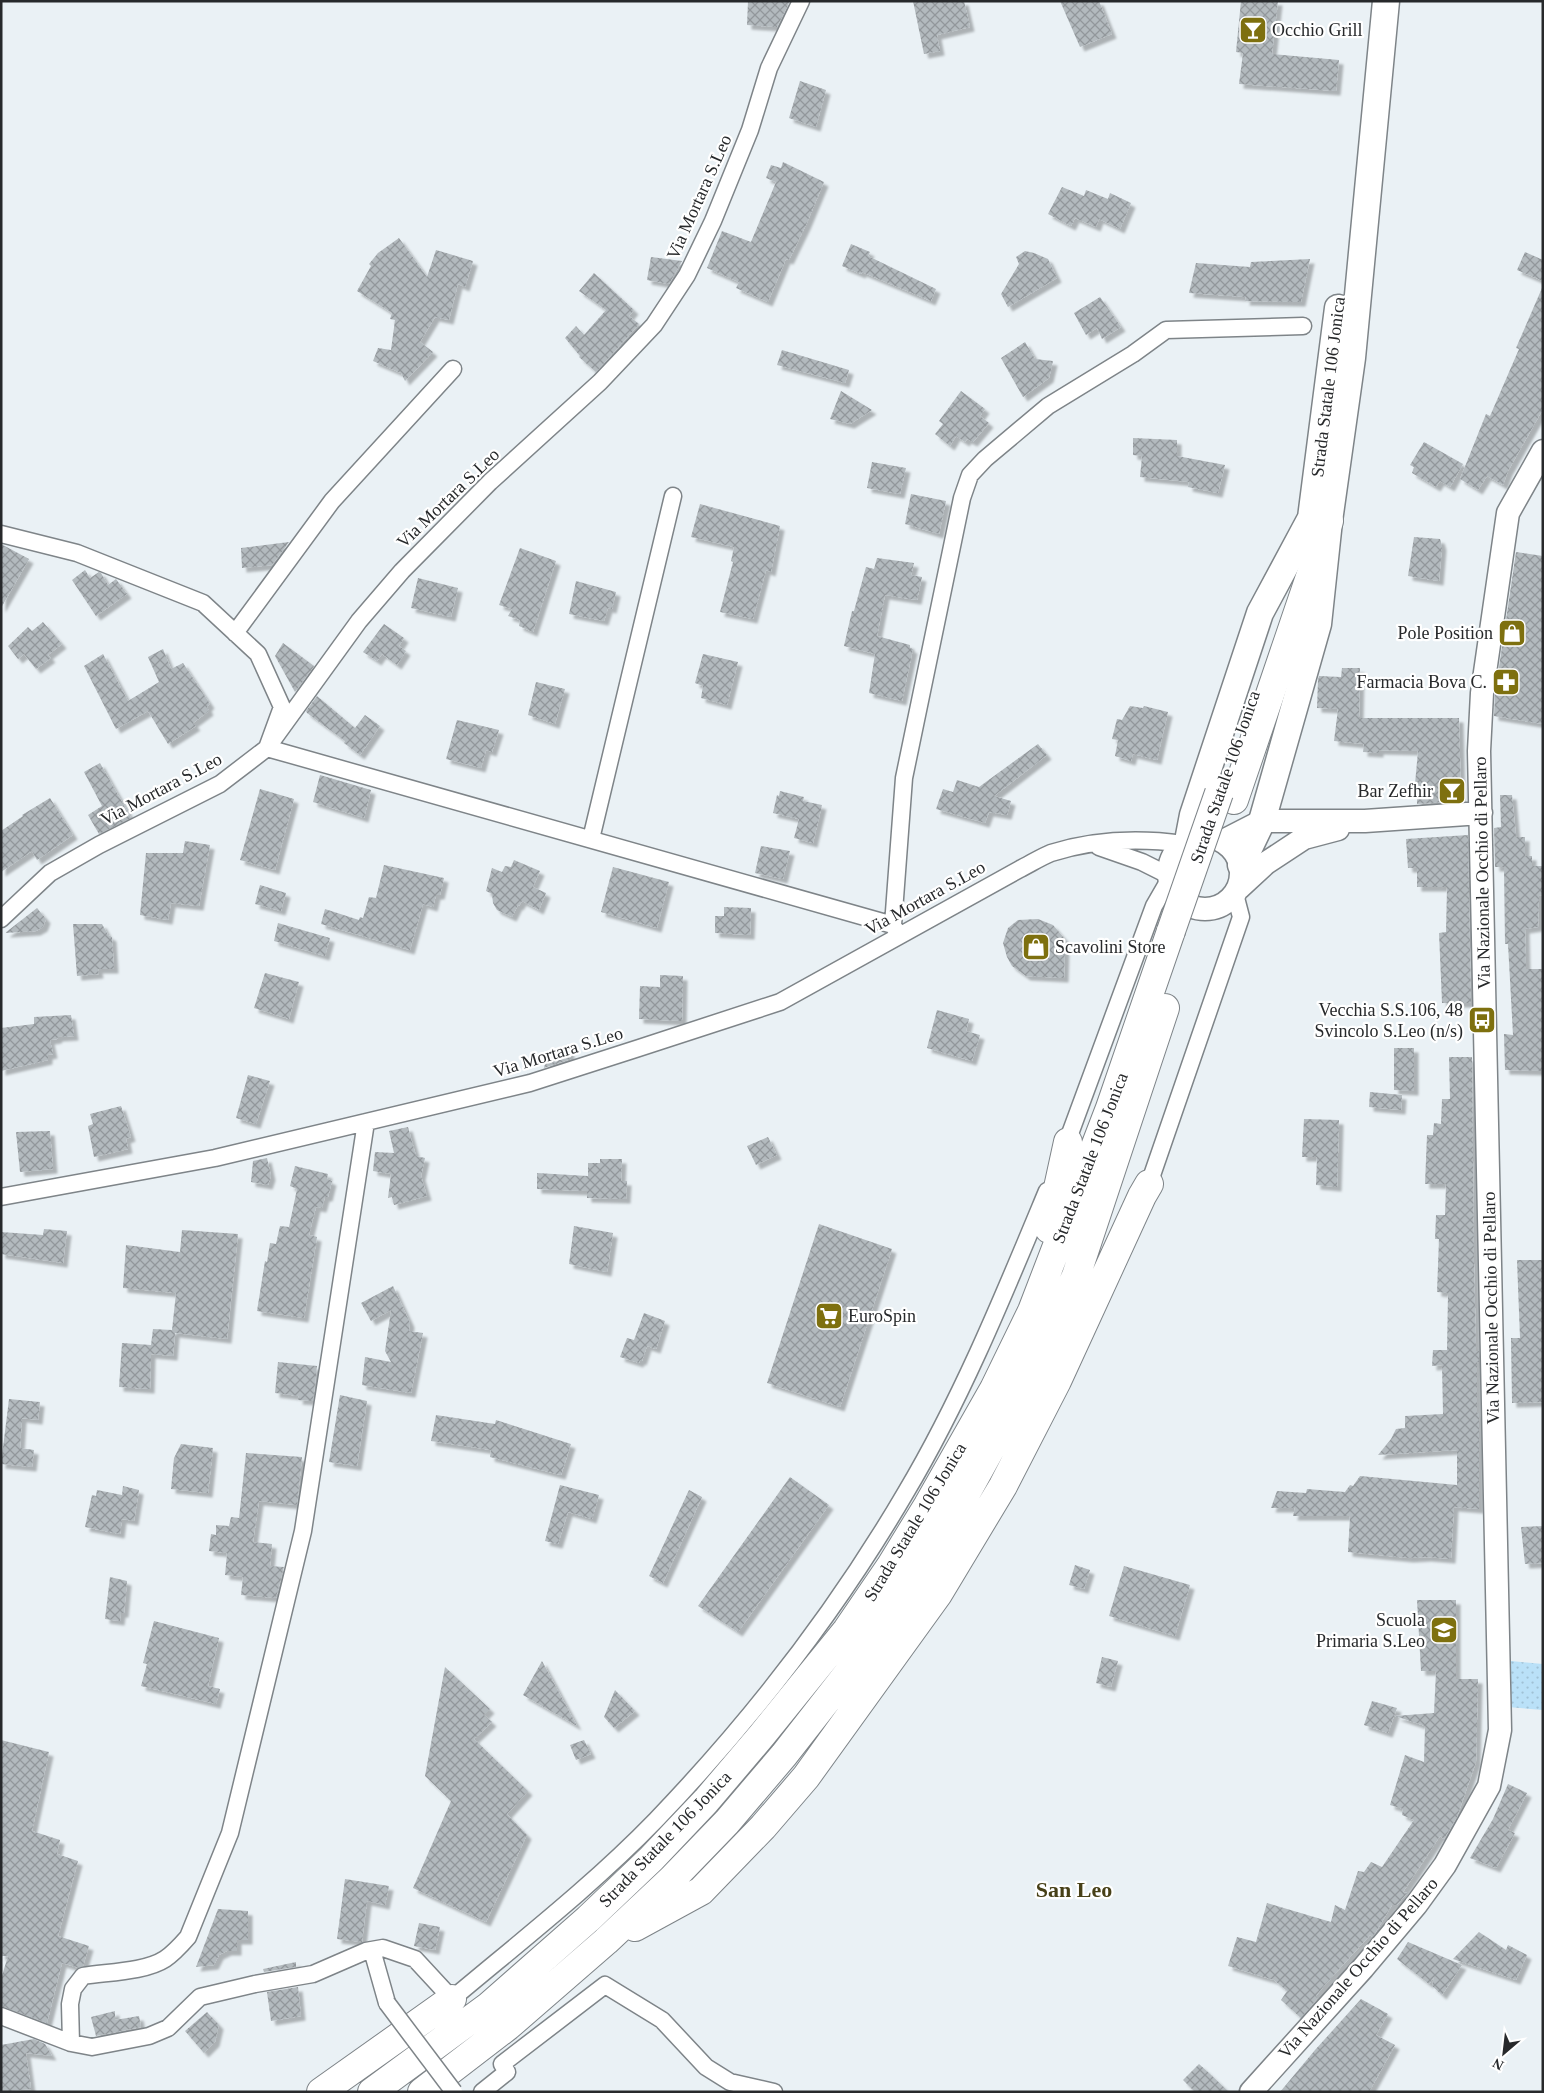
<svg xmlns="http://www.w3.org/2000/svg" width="1544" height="2093" viewBox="0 0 1544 2093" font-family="Georgia,serif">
	<defs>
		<pattern id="park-dots" width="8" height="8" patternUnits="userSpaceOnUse" patternTransform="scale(1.25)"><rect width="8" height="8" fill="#bae1f8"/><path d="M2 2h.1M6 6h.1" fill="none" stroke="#a0c1d5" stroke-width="1.8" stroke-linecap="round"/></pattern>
		<pattern id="building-cross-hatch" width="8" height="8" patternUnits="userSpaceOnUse" patternTransform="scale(1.25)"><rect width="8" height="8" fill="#b3babe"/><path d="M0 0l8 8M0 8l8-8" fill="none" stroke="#92979b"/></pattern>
		<filter id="shadow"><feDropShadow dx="4.5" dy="4.5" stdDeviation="1" flood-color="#0004"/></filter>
	</defs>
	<rect width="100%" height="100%" fill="#eaf1f5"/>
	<path fill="url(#park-dots)" d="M1511,1661L1543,1664V1710L1507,1707Z"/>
	<path fill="url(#building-cross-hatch)" filter="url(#shadow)" d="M748,1H790L777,27L747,25Z
		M913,1H964L970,27L937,35L940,51L924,54Z
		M1060,1H1099L1112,34L1080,47Z
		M1241,1H1278L1272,54L1339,60L1336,91L1239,84L1243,53L1236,52Z
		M800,81L826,90L816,127L789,118Z
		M783,162L824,182L806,225L789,260L786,259L768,302L736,288L739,282L707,268L722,231L751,242L776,182L766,178L771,165L781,168Z
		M1062,187L1084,196L1086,190L1108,199L1110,193L1131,203L1120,229L1099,219L1096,227L1075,218L1071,226L1048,214Z
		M399,238L427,277L436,250L473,261L465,287L458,284L449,320L435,317L420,342L433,352L405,381L401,373L373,361L378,348L391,350L395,320L390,319L392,313L357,291L371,266L369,264L378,253Z
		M851,244L870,252L868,256L936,289L931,301L862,272L861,274L842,266Z
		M1025,251L1034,253L1048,259L1057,278L1008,307L1001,294L1019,264L1016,257Z
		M1525,252L1543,260V281L1517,270Z
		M651,257L682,261L669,284L647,280Z
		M1310,259L1301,302L1245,301L1246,297L1189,293L1196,263L1250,267L1251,262Z
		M594,273L634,310L629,316L639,324L596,372L579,357L580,356L565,338L576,326L584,335L606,310L579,291Z
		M1542,288L1543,409L1508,471L1503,485L1487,476L1478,490L1460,479L1486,414L1490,416L1519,349L1516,348Z
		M1100,297L1121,327L1102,339L1097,328L1086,335L1074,313Z
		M1025,342L1035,359L1053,361L1049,378L1023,397L1001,358Z
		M782,350L849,370L845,383L777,365Z
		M841,391L872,410L850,424L830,419Z
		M961,391L985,409L980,416L989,423L973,442L967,439L965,442L956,436L950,446L935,434L943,424L939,421Z
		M1133,438L1177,440V456L1225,465L1218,493L1188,487L1189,482L1140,477L1142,456L1133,455Z
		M1424,442L1463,464L1450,487L1440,481L1436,487L1412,473L1414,467L1410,465Z
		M872,462L906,468L900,494L867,488Z
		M911,494L946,501L939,534L905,524Z
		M700,504L780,526L771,572L766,570L753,619L720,612L733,562L731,561L734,547L691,537Z
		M1414,537L1440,539L1442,546L1439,581L1408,576Z
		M289,542L272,565L242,568L241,548Z
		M1,544L29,559L1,608Z
		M520,548L556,561L533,632L519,626L520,620L508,616L512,609L499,605Z
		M1516,552L1543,556V724L1494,716L1495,694Z
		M877,558L914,563L911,575L922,577L917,600L885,595L877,636L910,645V648L913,649L902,701L869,693L875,654L844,646L852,611H854L866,567L874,569Z
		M85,570L90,578L99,572L101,573L108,585L116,579L127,594L96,616L72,580Z
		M418,578L458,588L451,617L411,608Z
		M576,581L616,592L612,609L608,608L604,621L569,614Z
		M43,622L62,644L48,655L51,658L36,669L24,654L18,659L8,646L28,627L32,631Z
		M384,624L404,638L399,646L406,651L397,665L382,654L377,661L363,652Z
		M283,643L314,666L295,692L275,656Z
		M163,649L171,669L183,663L210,704L207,707L209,711L193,723L196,726L168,744L148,711L116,729L84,666L103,654L128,701L159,682L148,657Z
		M703,654L738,662L727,705L701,698L703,686L695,683Z
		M1342,668H1360L1359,718H1459L1461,796L1459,801L1417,804V784H1415L1418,751L1379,750V753L1363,752L1364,744L1334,741L1338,709L1317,708L1318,680L1319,676L1341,677Z
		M536,682L565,689L555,724L528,715Z
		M317,696L355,728L365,715L380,726L360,755L344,743L345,741L307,713L306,711Z
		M1130,706L1143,708L1144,706L1168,712L1157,760L1133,754L1131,761L1115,756L1118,740L1112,739L1117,719L1122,720Z
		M457,720L499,730L492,752L486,750L481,768L446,759Z
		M1038,744L1047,755L994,796L1011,801L1007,815L989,812L985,823L936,809L943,789L953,792L957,780L979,787Z
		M100,763L131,818L99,834L88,815L102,806L84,772Z
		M320,775L371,790L364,818L313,802Z
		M260,789L294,799L275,870L240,860Z
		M780,791L804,797L803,801L822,805L813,843L794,838L799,819L773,813L777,795L779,796Z
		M1500,795H1512L1516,837H1525V856H1532V866H1543V895L1539,896L1538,927L1525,929L1526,969H1542L1543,1071L1505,1070L1504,1034L1513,1035L1508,944H1505L1504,867H1495L1494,828L1501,827Z
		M50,798L73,835L37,860L32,851L1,872V831L23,816L22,815Z
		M1468,835L1471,1003H1442L1439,933L1446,932L1447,887H1417V868H1408L1406,839Z
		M185,841L210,845L199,906L171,903L168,920L140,915L146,853H183Z
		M761,846L790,851L783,879L755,873Z
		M514,860L540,871L533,887L546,893L539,910L522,901L519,906L518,905L512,917L497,910L493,903L492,894L486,891L492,868L502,872L505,866L511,867Z
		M384,865L444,878L440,895H436L433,907L423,904L410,950L321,924L325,909L359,920L360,917L363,918L369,897L376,898Z
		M613,867L669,882L657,928L601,912Z
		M260,885L286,893L281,911L255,904Z
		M724,907L751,908L750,935L715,933V916H724Z
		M37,908L46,919L43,927L36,931L5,933Z
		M1038,919L1053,925L1064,938L1065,945L1064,978L1026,976L1012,966L1007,957L1003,943L1008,928L1018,920Z
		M278,923L330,938L325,956L274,941Z
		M73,924H102L108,935L112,937L114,969H98L99,974L77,976Z
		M265,973L299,982L289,1019L254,1008Z
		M660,975L683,976L682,1021L639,1019L640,986L660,987Z
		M937,1010L969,1019L966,1031L980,1035L972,1061L927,1048Z
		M71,1015L74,1036L58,1037L57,1039L50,1040L53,1054L48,1055V1060L1,1071V1028L34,1024V1017Z
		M1394,1048H1414V1091L1394,1090Z
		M569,1049L571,1059L544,1068L547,1056Z
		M1449,1057H1472L1474,1263L1476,1351H1479V1362H1477V1413H1479V1509L1454,1507L1451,1559L1427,1557L1409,1558L1348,1552L1350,1516H1293L1295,1508H1271L1277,1491L1306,1493L1307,1489L1345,1492L1350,1485L1353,1486L1360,1476L1457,1485V1450L1378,1455L1391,1439L1396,1429L1405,1428V1416L1443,1414L1442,1365L1432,1366L1433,1350H1447L1448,1293L1437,1292L1439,1239H1435L1436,1215H1445L1446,1184H1425L1427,1135H1433L1434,1123L1441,1124L1442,1099H1450Z
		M248,1075L270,1081L256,1124L236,1118Z
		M1370,1092L1402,1095L1401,1110L1369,1107Z
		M121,1106L131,1137L126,1139L128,1149L94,1157L88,1126L93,1124L90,1114Z
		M1304,1119L1339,1120L1337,1187L1316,1185L1317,1157H1302Z
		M408,1127L416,1156L425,1158L421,1176L427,1196L394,1205L392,1197L388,1198L391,1174L373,1171L375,1152L394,1153L389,1131Z
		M50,1131L53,1169L20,1172L16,1132Z
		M768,1137L777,1155L756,1165L747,1146Z
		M267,1158L271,1176L268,1185L251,1182L253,1161Z
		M600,1159H622L621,1181H627L626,1199L587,1198V1191L537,1189V1173L588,1176V1163H600Z
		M295,1166L328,1174L327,1179L332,1181L328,1197H325L322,1208L316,1207L309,1235L317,1237L304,1318L257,1311L265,1261L267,1262L270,1243L276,1244L280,1226L289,1227L297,1189L290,1186Z
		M819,1224L892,1249L840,1407L767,1383Z
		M574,1226L613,1233L607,1272L569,1264Z
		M44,1229L67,1231L63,1263L1,1254V1232L43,1235Z
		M182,1230L238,1234L227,1339L175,1333L173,1356L151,1354L150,1389L119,1387L122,1343L151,1345L153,1329L172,1330L176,1293L123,1288L126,1245L180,1252Z
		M1517,1260H1543V1402L1512,1403L1511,1338H1520Z
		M393,1286L410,1323L409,1331L423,1333L411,1393L362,1385L365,1357L391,1362L385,1351L391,1310L371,1321L361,1303Z
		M644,1313L665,1321L656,1349L647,1346L642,1361L640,1360L639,1363L620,1357L627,1338L634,1340Z
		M278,1362L317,1366L313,1401L298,1400L299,1396L275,1393Z
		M340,1395L367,1401L357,1466L329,1462Z
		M9,1399L40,1402L38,1420L22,1418L20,1448L34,1450L32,1467L1,1464Z
		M436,1415L495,1424L496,1420L571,1444L561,1475L490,1457L491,1450L431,1441Z
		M181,1444L213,1448L208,1493L171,1489L174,1458Z
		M246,1453L302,1457L297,1505L259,1501L253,1542L272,1544L270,1566L284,1567L276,1598L241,1595L243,1577L225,1575L227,1553L209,1551L211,1534L216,1535V1525L229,1526L231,1517L239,1518Z
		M790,1477L829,1505L738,1632L698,1606Z
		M560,1485L599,1495L592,1519L568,1512L558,1544L545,1541Z
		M123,1486L139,1490L134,1521L122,1519L120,1534L85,1527L92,1495L96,1496L97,1490L122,1495Z
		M689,1490L702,1497L663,1583L649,1576Z
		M1543,1526V1563L1525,1564L1521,1527Z
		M1075,1565L1090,1570L1084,1589L1069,1585Z
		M1124,1566L1190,1585L1175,1636L1109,1616Z
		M110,1577L127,1581L124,1613H121L120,1621L105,1619Z
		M1417,1600H1456V1679H1478L1476,1762L1457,1817L1444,1839L1440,1836L1403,1892L1407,1893L1397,1905H1392L1374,1935L1372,1937L1370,1935L1323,1987L1316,1996L1318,1998L1301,2018L1281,2000L1287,1991L1274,1980L1228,1966L1237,1937L1256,1942L1267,1903L1331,1922L1335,1905L1345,1910L1358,1871L1364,1872L1371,1862L1382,1867L1414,1820L1402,1815L1403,1809L1390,1805L1405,1755L1424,1762L1425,1726L1395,1716L1434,1713L1436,1671H1421Z
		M154,1621L219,1638L208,1686L220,1689L216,1704L141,1686L147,1664L143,1663Z
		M1102,1657L1118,1661L1111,1687L1096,1683Z
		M542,1661L577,1726L523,1695Z
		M445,1667L490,1709L484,1715L492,1722L474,1739L528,1791L507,1814L527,1835L486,1922L413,1888L451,1801L425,1776Z
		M615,1690L635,1711L614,1728L604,1717Z
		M1372,1701L1397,1708L1388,1733L1364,1725Z
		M1,1740L49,1752L32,1831L60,1840L57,1854L78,1861L58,1936L89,1946L83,1966L79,1968L62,1963L47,2023L1,2006V1979L8,1956H1Z
		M584,1740L591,1754L576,1760L570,1745Z
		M1508,1784L1527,1793L1508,1830L1515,1833L1496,1868L1470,1858L1493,1819Z
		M345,1879L389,1886L385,1905L367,1901L362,1942L337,1939Z
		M218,1909L248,1911V1940H237V1951H227L219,1955L214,1965L196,1967Z
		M419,1923L440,1927L435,1950L414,1946Z
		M1479,1932L1506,1950L1508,1945L1527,1955L1516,1980L1453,1959Z
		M1408,1942L1462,1965L1442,1995L1432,1986L1434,1977L1429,1984L1397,1959Z
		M296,1962V1967L264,1972L263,1969Z
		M298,1987L301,2016L271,2021L267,1992Z
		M1361,1999L1388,2014L1376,2035L1395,2045L1369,2092H1280L1315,2050Z
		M115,2011V2020L139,2016L141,2027L96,2036L91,2017Z
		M207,2012L219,2025L215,2042L204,2053L185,2031Z
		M34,2039L45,2044L52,2056L26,2053L31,2089L1,2092V2045Z
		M1199,2064L1209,2073L1229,2092H1195L1183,2080Z"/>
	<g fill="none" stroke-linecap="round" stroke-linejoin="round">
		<g stroke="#7e8488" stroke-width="19">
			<path id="street" d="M1,534L77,553L203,603L258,654L282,707L267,748L893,925L899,936
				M235,633L332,501L453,369
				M591,839L673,496
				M1099,847L1142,862L1168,875
				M1,919L50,873L99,845L220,784L267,748L359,621L402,571L490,482L600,382L654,325L687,275L713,221L750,130L769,68L801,1
				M893,925L904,778L962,498L970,475L985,459L1048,406L1133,354L1166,330L1303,326
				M1064,1150L1154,906L1169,880
				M1149,1184L1241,917L1235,894
				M1,1197L215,1158L530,1083L639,1048L780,1002L1020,869C1030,864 1041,857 1051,853C1093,840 1140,838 1183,844
				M372,1950L387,2003
				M1,2016L71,2043L92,2047L149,2036L168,2028L200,1997L255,1984L313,1974L366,1951L383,1948L415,1959L452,1999C521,1941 593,1885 656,1820C751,1721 837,1610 906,1492C962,1398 1005,1292 1047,1191
				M71,2043L70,2004L73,1989L83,1976C107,1972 145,1972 165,1959C174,1953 181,1945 188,1937L230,1833L303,1531L366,1122
				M482,2092L507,2072L502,2064L605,1985L662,2020L706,2067L730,2082L774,2092"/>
		</g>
		<g stroke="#7e8488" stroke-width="25">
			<path id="secondary" d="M1169 873a36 36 0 1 1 72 0a36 36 0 1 1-72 0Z
				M1223,841L1262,821H1365L1481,813
				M1239,888L1266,863L1304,838L1338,829
				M1251,2092L1363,1968L1416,1905L1445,1865L1489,1786L1500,1730L1479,751L1482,693L1508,513L1543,451"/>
		</g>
		<g stroke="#7e8488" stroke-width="29">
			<path id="primary" d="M1188,841L1193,815L1260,613L1311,518L1338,308
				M1241,865L1262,821L1318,624L1329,521L1352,358L1386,1"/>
		</g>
		<g stroke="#7e8488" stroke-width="30">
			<path id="highway" d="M1234,800L1329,521
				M1049,1229L1068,1142
				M635,1927L701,1891L763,1827L806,1777L938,1594L1003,1486L1057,1381L1142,1196L1149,1184
				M321,2092L452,1999
				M372,2092L489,2006L588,1919L651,1859L706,1801L762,1735L847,1630L890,1567L928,1505L994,1389L1032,1311L1110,1108L1171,931
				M422,2092L508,2026L606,1941L672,1879L727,1822L784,1755L870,1645L913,1583L954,1515L1016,1403L1076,1276L1165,1008"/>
		</g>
		<use href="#street" stroke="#fff" stroke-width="16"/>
		<use href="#secondary" stroke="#fff" stroke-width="22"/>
		<use href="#primary" stroke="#fff" stroke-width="26"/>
		<use href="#highway" stroke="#fff" stroke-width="28"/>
		<g stroke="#7e8488" stroke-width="19" stroke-linecap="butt">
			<path id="street-bridge" d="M387,2003L454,2092"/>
		</g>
		<g stroke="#7e8488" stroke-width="30" stroke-linecap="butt">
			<path id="highway-bridge" d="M1171,931L1219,793"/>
		</g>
		<use href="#street-bridge" stroke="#fff" stroke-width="16"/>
		<use href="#highway-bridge" stroke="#fff" stroke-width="28"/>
	</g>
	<defs>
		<g id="bar-square" transform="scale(1.4375)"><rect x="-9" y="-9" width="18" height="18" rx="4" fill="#7e700f" stroke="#fff"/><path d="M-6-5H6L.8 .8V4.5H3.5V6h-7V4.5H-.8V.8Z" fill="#fff"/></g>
		<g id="shop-square" transform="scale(1.4375)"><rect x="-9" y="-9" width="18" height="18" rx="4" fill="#7e700f" stroke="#fff"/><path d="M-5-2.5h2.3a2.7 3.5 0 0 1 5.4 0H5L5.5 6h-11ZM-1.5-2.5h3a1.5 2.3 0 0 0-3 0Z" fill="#fff"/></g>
		<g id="pharmacy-square" transform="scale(1.4375)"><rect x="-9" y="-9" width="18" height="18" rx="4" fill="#7e700f" stroke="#fff"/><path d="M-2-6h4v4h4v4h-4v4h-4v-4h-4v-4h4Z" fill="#fff"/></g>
		<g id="bus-square" transform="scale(1.4375)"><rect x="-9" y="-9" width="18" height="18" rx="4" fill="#7e700f" stroke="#fff"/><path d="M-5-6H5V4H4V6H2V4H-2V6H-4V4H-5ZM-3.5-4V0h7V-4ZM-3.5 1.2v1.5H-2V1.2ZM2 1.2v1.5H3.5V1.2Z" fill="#fff"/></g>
		<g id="supermarket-square" transform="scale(1.4375)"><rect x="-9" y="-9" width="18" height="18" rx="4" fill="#7e700f" stroke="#fff"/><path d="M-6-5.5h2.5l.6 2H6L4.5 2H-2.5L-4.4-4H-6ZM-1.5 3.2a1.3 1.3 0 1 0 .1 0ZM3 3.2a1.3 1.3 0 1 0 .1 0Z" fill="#fff"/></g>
		<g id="school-square" transform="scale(1.4375)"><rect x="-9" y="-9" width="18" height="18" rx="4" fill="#7e700f" stroke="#fff"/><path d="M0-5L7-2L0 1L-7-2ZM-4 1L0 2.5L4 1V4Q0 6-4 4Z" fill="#fff"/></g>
	</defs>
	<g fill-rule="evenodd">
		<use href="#bar-square" x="1253" y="30"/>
		<use href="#shop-square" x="1512" y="633"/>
		<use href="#pharmacy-square" x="1506" y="682"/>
		<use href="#bar-square" x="1452" y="791"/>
		<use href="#shop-square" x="1036" y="947"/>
		<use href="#bus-square" x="1482" y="1020"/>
		<use href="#supermarket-square" x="829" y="1316"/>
		<use href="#school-square" x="1444" y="1630"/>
	</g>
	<g text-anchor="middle" stroke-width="4.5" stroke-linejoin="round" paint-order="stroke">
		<g font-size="18" fill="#27292b" stroke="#fff" text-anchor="end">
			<text x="1272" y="36" text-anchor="start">Occhio Grill</text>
			<text x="1493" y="639">Pole Position</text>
			<text x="1487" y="688">Farmacia Bova C.</text>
			<text x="1433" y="797">Bar Zefhir</text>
			<text x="1055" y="953" text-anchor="start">Scavolini Store</text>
			<text x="1463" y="1016">Vecchia S.S.106, 48<tspan x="1463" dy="21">Svincolo S.Leo (n/s)</tspan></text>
			<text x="848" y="1322" text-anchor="start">EuroSpin</text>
			<text x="1425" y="1626">Scuola<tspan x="1425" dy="21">Primaria S.Leo</tspan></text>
		</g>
		<g font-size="18" fill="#27292b" stroke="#fff">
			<text transform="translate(699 197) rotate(-66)" y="6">Via Mortara S.Leo</text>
			<text transform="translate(1328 387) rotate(-83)" y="6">Strada Statale 106 Jonica</text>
			<text transform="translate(448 498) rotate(-44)" y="6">Via Mortara S.Leo</text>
			<text transform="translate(1225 777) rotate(-71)" y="6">Strada Statale 106 Jonica</text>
			<text transform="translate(161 789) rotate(-28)" y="6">Via Mortara S.Leo</text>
			<text transform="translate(1482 873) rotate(-91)" y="6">Via Nazionale Occhio di Pellaro</text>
			<text transform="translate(925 898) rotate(-29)" y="6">Via Mortara S.Leo</text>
			<text transform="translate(558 1052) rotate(-17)" y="6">Via Mortara S.Leo</text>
			<text transform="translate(1090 1158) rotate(-69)" y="6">Strada Statale 106 Jonica</text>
			<text transform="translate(1491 1308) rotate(-91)" y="6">Via Nazionale Occhio di Pellaro</text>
			<text transform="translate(915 1522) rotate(-59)" y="6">Strada Statale 106 Jonica</text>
			<text transform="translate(665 1839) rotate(-46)" y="6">Strada Statale 106 Jonica</text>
			<text transform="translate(1358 1968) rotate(-49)" y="6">Via Nazionale Occhio di Pellaro</text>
		</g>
		<g font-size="22" font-weight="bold" fill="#474017" stroke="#fff">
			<text x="1074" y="1897">San Leo</text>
		</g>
	</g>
	<rect width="1544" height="2093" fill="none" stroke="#27292b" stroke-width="5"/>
	<g transform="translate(1504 2053) rotate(208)" stroke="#ffffff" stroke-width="4" paint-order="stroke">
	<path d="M0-4L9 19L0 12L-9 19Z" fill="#27292b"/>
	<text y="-8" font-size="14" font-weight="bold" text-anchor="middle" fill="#27292b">N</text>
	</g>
</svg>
